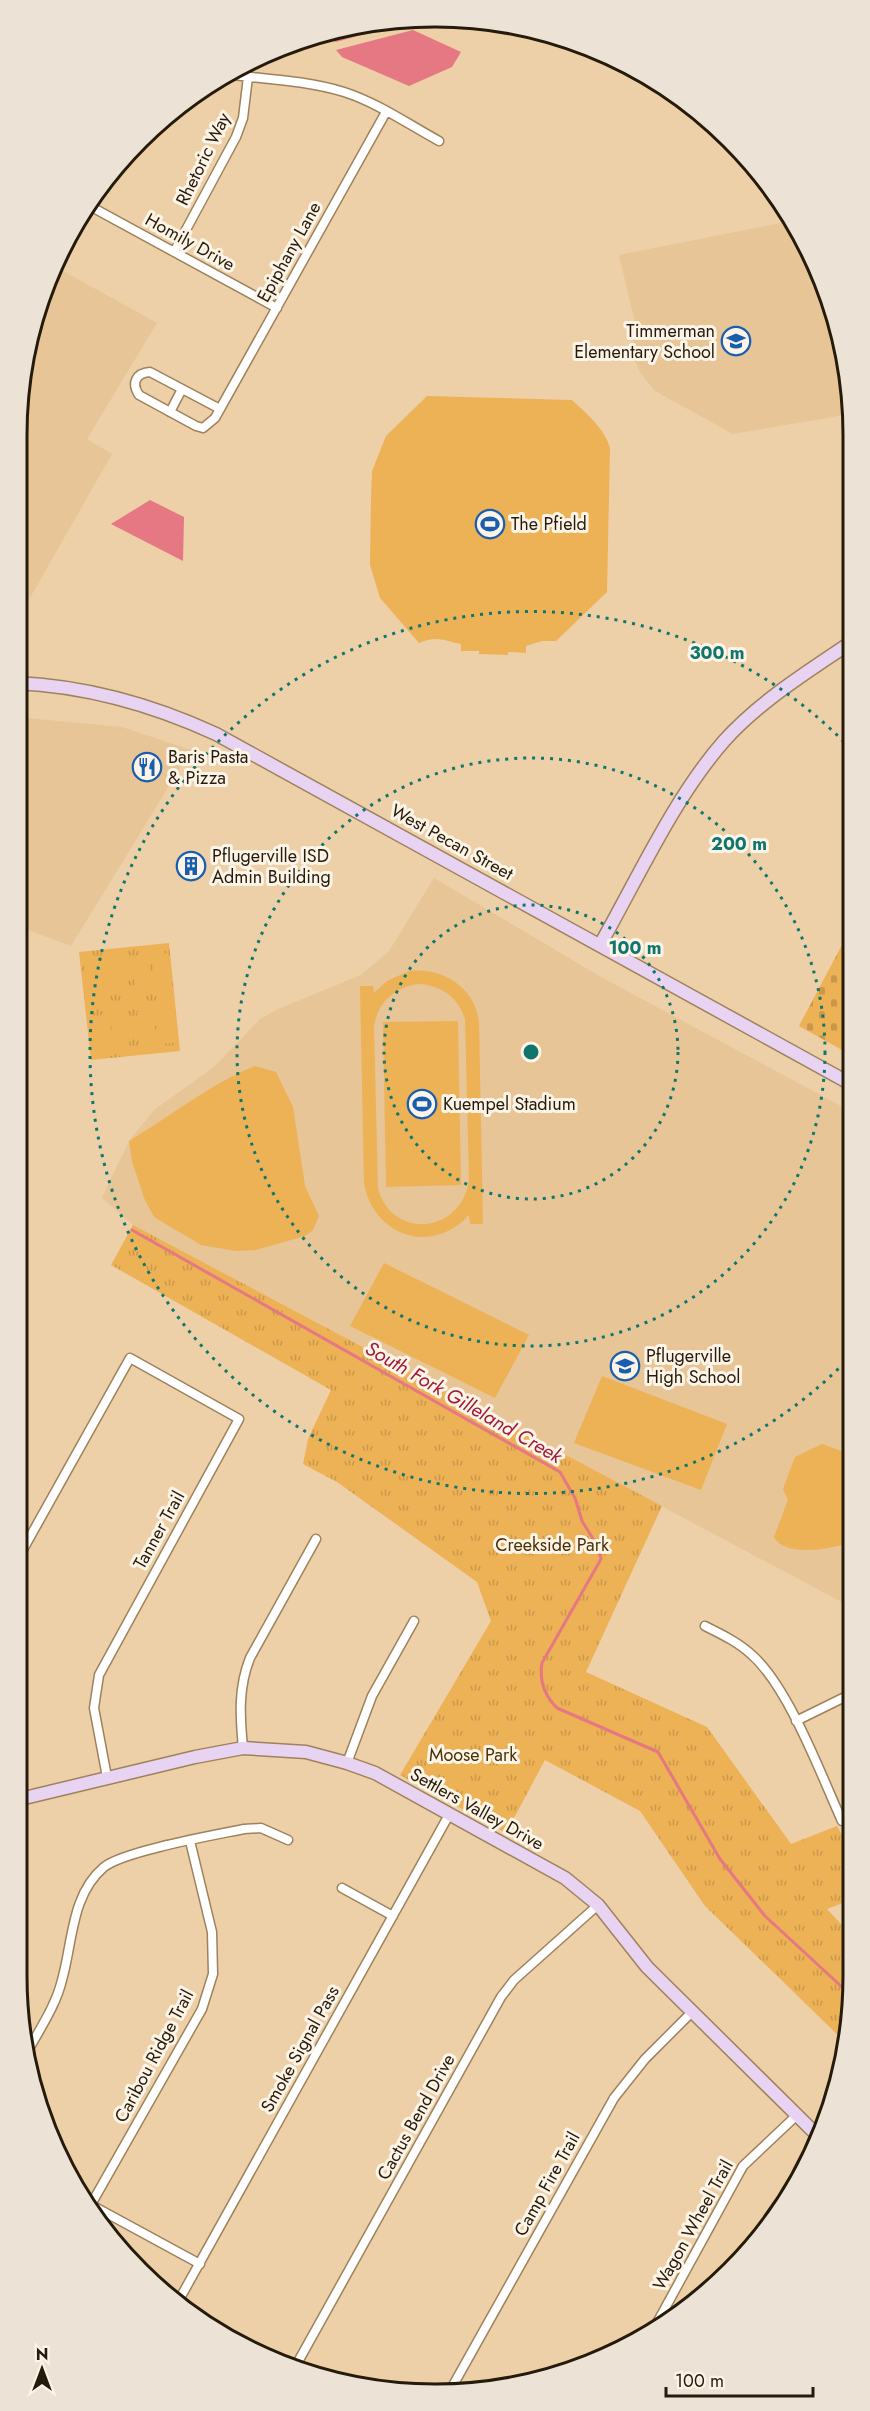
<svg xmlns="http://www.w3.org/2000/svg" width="870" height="2411" viewBox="0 0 870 2411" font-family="Jost,sans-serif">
	<defs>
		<pattern id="cemetery-stones" width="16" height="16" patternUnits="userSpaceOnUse" patternTransform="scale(1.5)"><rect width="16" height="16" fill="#edb156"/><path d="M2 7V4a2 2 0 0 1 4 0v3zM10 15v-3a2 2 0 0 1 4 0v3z" fill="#cb984a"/></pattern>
		<pattern id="park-tufts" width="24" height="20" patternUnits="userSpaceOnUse" patternTransform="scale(1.5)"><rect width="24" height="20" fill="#edb156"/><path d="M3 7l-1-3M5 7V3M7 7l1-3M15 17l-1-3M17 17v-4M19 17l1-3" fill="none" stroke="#cb984a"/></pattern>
	</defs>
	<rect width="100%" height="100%" fill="#edd0a7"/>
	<path fill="#e7c596" d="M791,221L810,250L850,380V414L733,434L655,391L641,374L632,355L636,327L619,255Z
		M54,266L157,323L87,439L112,454L23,610L17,630V435L31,326Z
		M16,717L122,727L191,750L71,946L17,926Z
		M434,878L601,977L852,1112L853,1608L133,1225L102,1198L129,1141L154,1110L214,1067L260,1019L278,1009L361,975L389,951Z"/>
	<path fill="url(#cemetery-stones)" d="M851,928V1055L799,1026Z"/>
	<path fill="url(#park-tufts)" d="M169,943L180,1051L91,1060L79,952Z
		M133,1225L662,1506L586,1672L707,1727L791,1844L837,1826L853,1855V1899L827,1909L853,1937V1976L845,2042L705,1906L640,1811L545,1760L506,1833L400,1775L491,1621L477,1582L337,1482L303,1464L308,1439L331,1390L111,1265Z"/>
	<path fill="#edb156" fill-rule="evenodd" d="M427,396L572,400C586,413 605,429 610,448L607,592L556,641H542L526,646V653L508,652V655L479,654V651H461V644C445,641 436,635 419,643L380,598L370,565L371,498L372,471L386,436Z
		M168,953L172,987L156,989L152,954Z
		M148,954L152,989L135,991L132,956Z
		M121,957L124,992L108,994L105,959Z
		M100,959L104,994L87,996L84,961Z
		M409,971C442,967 475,987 479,1022L483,1224H470L469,1215C432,1256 373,1236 364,1183L360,986H373L374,993L387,981ZM418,984C441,985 458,997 465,1019L469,1180C462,1233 393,1241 378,1189L374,1027C377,1003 395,987 418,984Z
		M174,1008L177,1043L161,1044L158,1010Z
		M153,1010L157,1045L140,1047L137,1012Z
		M126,1013L130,1048L114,1049L110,1015Z
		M106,1015L109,1050L93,1052L90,1017Z
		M458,1021L461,1185L386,1187L383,1022Z
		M255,1066L276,1072L293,1107L305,1186L319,1216L313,1230L305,1236L256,1250L236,1251L201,1245L154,1217L144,1198L132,1161L129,1141C171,1116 210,1084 255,1066Z
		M384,1263L529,1335L495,1398L350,1326Z
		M602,1376L727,1424L701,1490L574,1443Z
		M822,1444L852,1455L853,1541C836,1549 784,1558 774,1537L788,1500L783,1489L795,1457Z
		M439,1751L463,1765L455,1779L431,1765Z"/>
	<path fill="#e57882" d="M381,20H396L401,24L336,42L326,39L327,33Z
		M413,30L461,52L452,67L409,86L342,57L336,50Z
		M150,500L184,517L183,561L111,524Z"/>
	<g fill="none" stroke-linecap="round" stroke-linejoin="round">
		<path stroke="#e57882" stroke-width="3" d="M132,1230L560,1472L575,1498L582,1521L598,1547L601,1559L542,1663C539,1681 544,1695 557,1708L658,1752L720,1859L765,1916L842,1987L851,1993"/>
		<g stroke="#9d825c" stroke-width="11">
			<path id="street" d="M224,74C264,79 305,80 344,92C378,103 408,124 439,141
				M88,205L277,308
				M174,252L236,137L243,118L248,77
				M220,409L150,372C136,373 131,383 139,395L196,426L203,428L215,418L386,112
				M170,412L182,389
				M16,1562L130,1358L239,1419L99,1675L94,1708L107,1777
				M705,1626C721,1634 738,1642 752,1655C789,1688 821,1775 842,1821L853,1817
				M796,1721L853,1693
				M243,1748C240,1716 238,1688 250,1658L316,1539
				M347,1763L372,1696L414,1621
				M342,1888L393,1916
				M29,2049C41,2027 56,2005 62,1980C73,1941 71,1895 104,1867C124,1851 215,1835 244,1829L261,1828L288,1840
				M84,2201L200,2264
				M89,2208L202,2009L213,1974L212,1932L190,1841
				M179,2300L450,1813
				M652,2332L743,2166L797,2115
				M294,2369L501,1997L514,1980L598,1905
				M451,2389L614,2098L645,2059L692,2012"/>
		</g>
		<g stroke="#9d825c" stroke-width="15">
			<path id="secondary" d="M16,683C86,686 153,705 216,734L851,1084
				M600,945C638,878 674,798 724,741C760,701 806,673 850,643
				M16,1800L195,1757L243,1748L306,1752L347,1763L375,1773L565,1878L598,1905L647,1967L819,2137"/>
		</g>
		<use href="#street" stroke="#fff" stroke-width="8"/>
		<use href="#secondary" stroke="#e9d3f2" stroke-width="12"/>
	</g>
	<g fill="none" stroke="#0f766e" stroke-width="3" stroke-dasharray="3 6">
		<circle cx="531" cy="1052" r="147"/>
		<circle cx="531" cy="1052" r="294"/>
		<path d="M851 1356A441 441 0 1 1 848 746"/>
	</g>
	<defs>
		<g id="school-ring" transform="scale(1.5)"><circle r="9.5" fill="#fdf4e8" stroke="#195eae" stroke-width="1.5"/><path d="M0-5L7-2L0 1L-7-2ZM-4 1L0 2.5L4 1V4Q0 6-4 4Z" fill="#195eae"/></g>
		<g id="stadium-ring" transform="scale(1.5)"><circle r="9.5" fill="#fdf4e8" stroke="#195eae" stroke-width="1.5"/><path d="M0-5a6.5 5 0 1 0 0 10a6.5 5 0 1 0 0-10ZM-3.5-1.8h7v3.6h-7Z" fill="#195eae"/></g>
		<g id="restaurant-ring" transform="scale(1.5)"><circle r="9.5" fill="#fdf4e8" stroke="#195eae" stroke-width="1.5"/><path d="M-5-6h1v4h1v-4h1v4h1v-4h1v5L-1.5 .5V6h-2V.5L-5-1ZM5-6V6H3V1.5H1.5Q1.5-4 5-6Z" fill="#195eae"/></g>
		<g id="building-ring" transform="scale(1.5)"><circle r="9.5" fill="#fdf4e8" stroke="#195eae" stroke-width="1.5"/><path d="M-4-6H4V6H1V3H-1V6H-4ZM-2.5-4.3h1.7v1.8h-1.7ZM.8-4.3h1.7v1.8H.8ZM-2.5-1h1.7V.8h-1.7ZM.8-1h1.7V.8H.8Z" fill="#195eae"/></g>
	</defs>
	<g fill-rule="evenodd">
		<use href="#school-ring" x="736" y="341"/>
		<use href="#stadium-ring" x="490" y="524"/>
		<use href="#restaurant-ring" x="147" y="767"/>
		<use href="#building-ring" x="191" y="866"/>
		<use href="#stadium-ring" x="422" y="1104"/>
		<use href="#school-ring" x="625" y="1366"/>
	</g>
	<g text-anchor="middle" stroke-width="6" stroke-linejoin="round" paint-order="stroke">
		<g font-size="18" fill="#261b0b" stroke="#fdf4e8">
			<text transform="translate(203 159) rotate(-64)" y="6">Rhetoric Way</text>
			<text transform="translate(190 242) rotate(29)" y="6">Homily Drive</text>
			<text transform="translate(289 252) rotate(-61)" y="6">Epiphany Lane</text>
			<text transform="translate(452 842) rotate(29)" y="6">West Pecan Street</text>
			<text transform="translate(159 1530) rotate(-61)" y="6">Tanner Trail</text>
			<text transform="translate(477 1809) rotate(29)" y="6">Settlers Valley Drive</text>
			<text transform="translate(300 2049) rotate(-61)" y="6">Smoke Signal Pass</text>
			<text transform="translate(154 2056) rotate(-62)" y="6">Caribou Ridge Trail</text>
			<text transform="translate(416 2117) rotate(-61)" y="6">Cactus Bend Drive</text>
			<text transform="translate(547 2184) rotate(-61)" y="6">Camp Fire Trail</text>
			<text transform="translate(693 2225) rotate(-61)" y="6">Wagon Wheel Trail</text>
		</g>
		<g font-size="18" fill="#261b0b" stroke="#fdf4e8" text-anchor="start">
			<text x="715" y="337" text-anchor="end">Timmerman<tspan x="715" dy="21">Elementary School</tspan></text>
			<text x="511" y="530">The Pfield</text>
			<text x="168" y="763">Baris Pasta<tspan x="168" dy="21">&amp; Pizza</tspan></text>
			<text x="212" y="862">Pflugerville ISD<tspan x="212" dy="21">Admin Building</tspan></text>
			<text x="443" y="1110">Kuempel Stadium</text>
			<text x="646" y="1362">Pflugerville<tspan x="646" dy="21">High School</tspan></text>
		</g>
		<g font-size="18" fill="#4a3105" stroke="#fdf4e8">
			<text x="552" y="1551">Creekside Park</text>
			<text x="473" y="1761">Moose Park</text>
		</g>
		<g font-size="20" font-style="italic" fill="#9f1b38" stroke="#fdf4e8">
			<text transform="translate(464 1402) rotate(30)" y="7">South Fork Gilleland Creek</text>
		</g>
	</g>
	<path d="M0 0H870V2411H0ZM435 27H435A408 408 0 0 1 843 435V1976A408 408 0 0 1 435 2384H435A408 408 0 0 1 27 1976V435A408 408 0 0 1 435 27Z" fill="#ece3d6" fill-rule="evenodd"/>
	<path fill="none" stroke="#261b0b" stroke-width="3" d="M435 27H435A408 408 0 0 1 843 435V1976A408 408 0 0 1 435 2384H435A408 408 0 0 1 27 1976V435A408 408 0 0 1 435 27Z"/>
	<circle cx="531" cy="1052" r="9" fill="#0f766e" stroke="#fdf4e8" stroke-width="3"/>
	<g font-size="18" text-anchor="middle" font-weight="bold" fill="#0f766e" stroke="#fdf4e8" stroke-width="6" stroke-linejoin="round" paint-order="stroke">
		<text x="717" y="659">300 m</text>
		<text x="739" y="850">200 m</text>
		<text x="635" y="954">100 m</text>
	</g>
	<g transform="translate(42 2369)" stroke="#fdf4e8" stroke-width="4.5" paint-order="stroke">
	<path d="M0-4.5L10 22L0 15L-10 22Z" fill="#261b0b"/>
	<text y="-9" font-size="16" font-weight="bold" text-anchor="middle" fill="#261b0b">N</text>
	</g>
	<path d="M666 2387v9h147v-9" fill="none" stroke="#261b0b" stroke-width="3"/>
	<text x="675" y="2387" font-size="18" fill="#261b0b" stroke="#fdf4e8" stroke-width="4.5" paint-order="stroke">100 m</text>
</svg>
